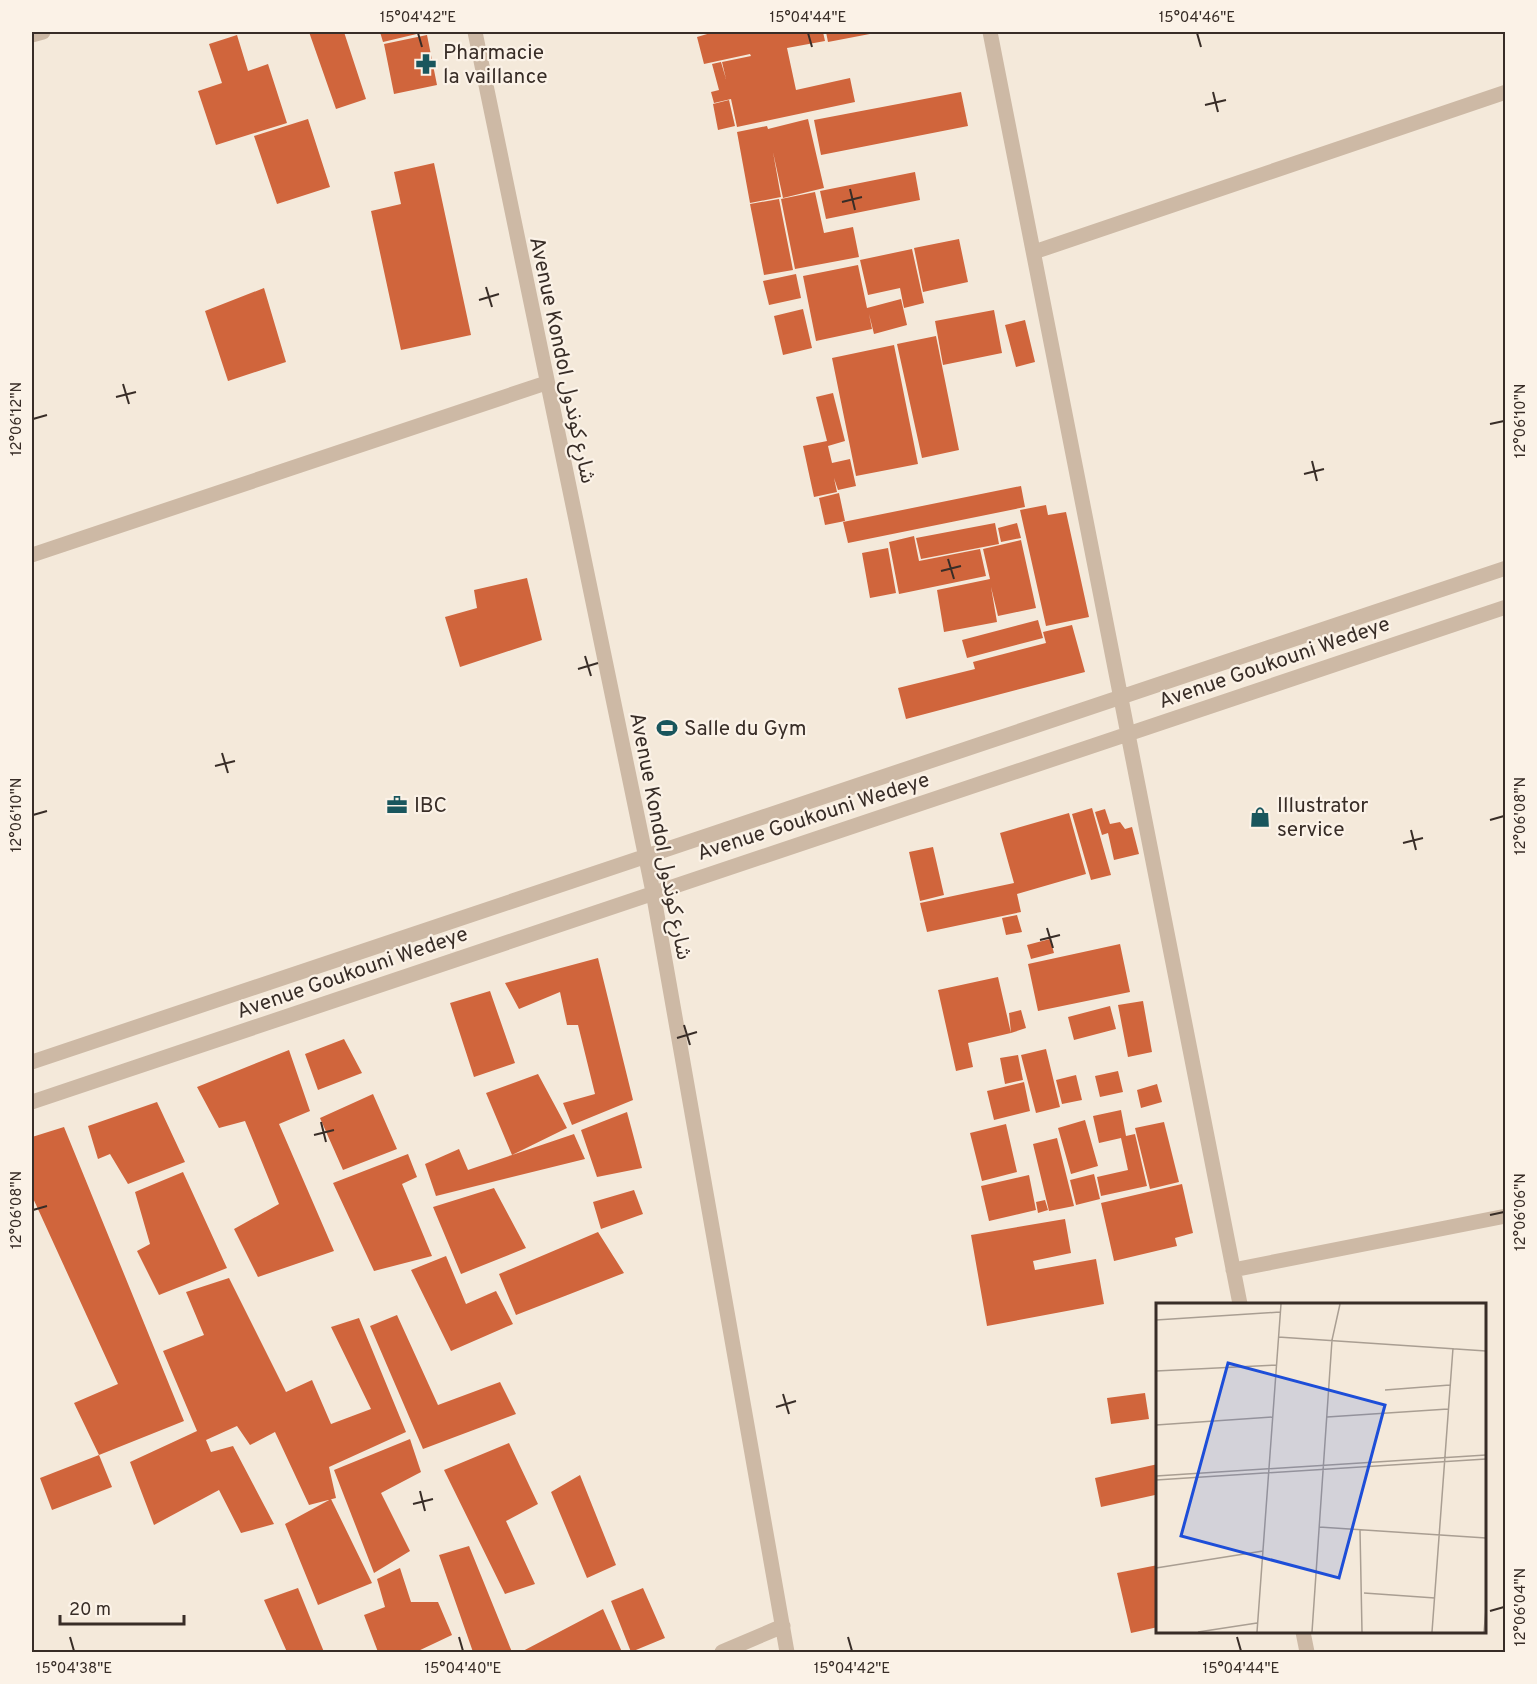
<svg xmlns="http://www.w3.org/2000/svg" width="1537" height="1684" viewBox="0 0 1537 1684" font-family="Overpass,'Noto Sans Arabic',sans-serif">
	<rect width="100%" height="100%" fill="#f4e9da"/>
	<path fill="#d0653c" d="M309,32H344L366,99L336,109Z
		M380,32H425L383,42Z
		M714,32H823L825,41L787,48L796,90L850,78L855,102L737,127L731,99L714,103L711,92L719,90L712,64L721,62L726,79L722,62L751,56L750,54L704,64L697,37Z
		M826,32H875V33L828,42Z
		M237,35L248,71L268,64L287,123L216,145L198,91L222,83L209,44Z
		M427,35L437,85L394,94L384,44Z
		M961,92L968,126L821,155L814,120Z
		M729,100L735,126L718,130L713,104Z
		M308,119L330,187L277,204L254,136Z
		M808,119L824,188L783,198L773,152L781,197L750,203L737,132L767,126L768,129Z
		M434,163L471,335L401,350L371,211L401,204L394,172Z
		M915,172L920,200L826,219L820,191Z
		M815,192L824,233L853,227L859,257L795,269L781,199Z
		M779,199L793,270L764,275L750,204Z
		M959,239L968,282L923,292L914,248Z
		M912,249L924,303L904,308L900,288L868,295L860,260Z
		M858,265L867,308L901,299L907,325L874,334L869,314L872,329L816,341L803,276Z
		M796,274L801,298L769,305L763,281Z
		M264,288L286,362L228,381L205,311Z
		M803,309L812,348L783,355L774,316Z
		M994,310L1002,353L943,365L935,321Z
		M1025,320L1035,362L1016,367L1005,325Z
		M936,336L959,450L922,458L897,344Z
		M894,345L918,464L856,476L832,358Z
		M833,393L845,441L828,446L832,463L850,459L856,486L838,490L834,478L837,492L814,497L803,446L827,441L816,397Z
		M1021,486L1025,507L848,543L843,522Z
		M839,493L845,521L825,525L819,498Z
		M1046,505L1048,515L1066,512L1089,617L1046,626L1020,510Z
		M995,523L999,544L921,559L916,538Z
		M1017,523L1021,538L1001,542L998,528Z
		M914,536L919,561L980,549L986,576L899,594L889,542Z
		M1021,540L1036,608L998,616L991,587L997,622L944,632L937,590L990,579L983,549Z
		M888,548L896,593L870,598L862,553Z
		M527,578L542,640L460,667L445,617L477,608L474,590Z
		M1038,620L1043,638L967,658L962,640Z
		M1072,625L1085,672L906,719L898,688L975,669L973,662L1046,643L1043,632Z
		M1092,808L1111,875L1091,880L1072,814Z
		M1105,809L1110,824L1120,822L1125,829L1132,827L1139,854L1114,860L1108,833L1102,835L1095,812Z
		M1069,813L1086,874L1017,894L1021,912L927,932L920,903L1014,883L1000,833Z
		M933,847L944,895L920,901L909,852Z
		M1017,915L1022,932L1006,935L1002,918Z
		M1050,939L1054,953L1031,959L1027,945Z
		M1120,944L1130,992L1038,1011L1028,964Z
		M598,958L633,1100L572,1125L563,1103L595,1094L578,1025H567L560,992L519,1009L505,983Z
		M998,977L1011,1033L968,1043L973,1067L956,1071L938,990Z
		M490,991L515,1063L474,1077L450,1003Z
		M1143,1001L1152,1052L1128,1057L1118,1005Z
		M1110,1006L1116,1029L1074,1040L1068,1017Z
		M1021,1010L1026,1028L1011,1033L1009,1013Z
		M344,1039L362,1073L318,1090L305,1054Z
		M1046,1049L1060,1107L1036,1113L1021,1055Z
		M289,1050L310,1111L279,1124L334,1251L258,1277L234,1229L279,1204L245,1121L219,1128L197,1087Z
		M1018,1055L1023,1080L1005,1084L1000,1058Z
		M1118,1071L1123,1092L1100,1097L1095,1076Z
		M538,1074L567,1128L512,1155L574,1134L585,1159L436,1196L425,1164L459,1149L468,1170L512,1155L486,1093Z
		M1076,1075L1082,1100L1062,1104L1056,1080Z
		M1024,1082L1030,1111L994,1120L987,1091Z
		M1157,1084L1162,1102L1141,1108L1137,1090Z
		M373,1094L397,1149L343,1170L320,1118Z
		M157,1102L185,1162L128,1184L110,1154L98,1159L88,1126Z
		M1121,1110L1126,1136L1135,1134L1147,1186L1101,1196L1097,1177L1128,1170L1121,1138L1099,1143L1093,1116Z
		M627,1112L642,1168L597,1177L581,1130Z
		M1085,1120L1098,1166L1071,1174L1058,1128Z
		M1164,1122L1179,1182L1150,1189L1135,1128Z
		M1006,1124L1017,1172L982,1181L970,1133Z
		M64,1127L184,1421L99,1455L112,1487L52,1510L40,1478L99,1455L74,1403L118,1384L32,1196V1137Z
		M1057,1138L1074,1206L1049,1211L1033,1144Z
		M408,1154L417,1177L402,1184L432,1256L374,1271L333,1183Z
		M183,1172L227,1268L159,1295L137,1251L150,1244L135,1192Z
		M1094,1174L1100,1199L1076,1205L1070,1180Z
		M1029,1175L1036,1210L989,1221L981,1186Z
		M1182,1184L1193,1233L1175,1238L1177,1246L1114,1261L1101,1203Z
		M494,1188L526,1248L461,1274L433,1207Z
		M634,1190L643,1214L601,1229L593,1202Z
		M1045,1200L1048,1210L1038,1213L1036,1202Z
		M1065,1219L1071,1253L1033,1261L1035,1270L1096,1259L1104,1304L987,1326L971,1235Z
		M598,1232L624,1273L516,1315L499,1274Z
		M446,1256L466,1304L496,1291L513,1324L451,1351L411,1270Z
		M229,1278L286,1392L312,1380L331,1424L371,1409L331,1327L359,1318L406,1432L329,1467L336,1498L309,1505L275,1432L250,1445L237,1426L206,1440L211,1452L233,1446L274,1524L241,1533L219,1490L154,1525L130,1462L197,1431L163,1351L204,1335L186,1292Z
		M397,1315L438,1405L500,1382L516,1414L423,1449L370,1326Z
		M1145,1393L1149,1419L1111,1424L1107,1398Z
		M410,1439L421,1472L381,1493L410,1551L374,1573L334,1470Z
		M509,1443L538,1504L506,1521L535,1584L505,1594L444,1470Z
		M1158,1464V1504L1155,1495L1101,1507L1095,1478Z
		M580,1475L616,1565L587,1578L551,1492Z
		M331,1499L372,1583L318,1605L285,1524Z
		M469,1546L512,1652H473L439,1555Z
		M1158,1565V1627L1131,1633L1117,1573Z
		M400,1568L411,1602H438L452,1635L416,1652H378L364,1615L385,1607L377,1579Z
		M298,1588L324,1652H287L264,1600Z
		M643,1588L665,1638L631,1652L611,1601Z
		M603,1609L622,1652H521Z"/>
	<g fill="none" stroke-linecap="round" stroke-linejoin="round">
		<path stroke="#cdb9a5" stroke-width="15" d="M475,32L653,892L787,1652
			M990,32L1240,1304
			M32,35L43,32
			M1034,252L1506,92
			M32,555L546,383
			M32,1062L1506,568
			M32,1102L1506,607
			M1233,1270L1506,1216
			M1303,1632L1307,1652
			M722,1652L783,1626"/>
	</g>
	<path fill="none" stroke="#382d27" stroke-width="2" d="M418,33L422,47M808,33L812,47M1197,33L1201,47M1213,92L1218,112M1205,105L1226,100M850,189L855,210M842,202L862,197M486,287L492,307M479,300L499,294M123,384L129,404M116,397L136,392M33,419L47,415M1490,424L1504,421M1312,461L1317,481M1304,474L1324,469M948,559L954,579M941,571L961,566M585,656L591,676M578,669L598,663M222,753L228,773M215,766L235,761M33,815L47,811M1490,820L1504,816M1411,830L1416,850M1403,843L1423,838M1047,928L1053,948M1040,940L1060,935M684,1025L690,1045M677,1038L697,1032M321,1122L326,1142M314,1135L334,1130M33,1210L47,1206M1490,1215L1504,1212M783,1394L789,1414M776,1407L796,1401M420,1491L425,1511M413,1504L433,1499M1490,1611L1504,1607M70,1637L74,1651M459,1637L463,1651M848,1637L852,1651M1237,1637L1241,1651"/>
	<defs>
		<g id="pharmacy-bare" transform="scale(1.62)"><path d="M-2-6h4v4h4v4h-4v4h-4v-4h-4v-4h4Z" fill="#19565d" stroke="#fbf2e7" stroke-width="2.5" paint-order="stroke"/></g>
		<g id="stadium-bare" transform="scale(1.62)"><path d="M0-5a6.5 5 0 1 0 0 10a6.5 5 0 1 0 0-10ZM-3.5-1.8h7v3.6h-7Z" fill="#19565d" stroke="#fbf2e7" stroke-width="2.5" paint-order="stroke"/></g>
		<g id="office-bare" transform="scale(1.62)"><path d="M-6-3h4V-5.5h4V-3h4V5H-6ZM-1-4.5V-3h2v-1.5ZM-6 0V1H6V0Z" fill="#19565d" stroke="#fbf2e7" stroke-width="2.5" paint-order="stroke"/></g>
		<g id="shop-bare" transform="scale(1.62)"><path d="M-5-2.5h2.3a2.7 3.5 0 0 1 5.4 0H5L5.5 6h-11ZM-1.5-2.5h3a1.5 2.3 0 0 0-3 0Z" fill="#19565d" stroke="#fbf2e7" stroke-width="2.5" paint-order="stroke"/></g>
	</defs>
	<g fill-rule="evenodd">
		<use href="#pharmacy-bare" x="426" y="64"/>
		<use href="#stadium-bare" x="667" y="728"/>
		<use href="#office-bare" x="397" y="805"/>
		<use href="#shop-bare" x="1260" y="817"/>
	</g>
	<g text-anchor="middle" stroke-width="4.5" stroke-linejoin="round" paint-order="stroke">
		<g font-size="21" fill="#382d27" stroke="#fbf2e7" text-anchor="start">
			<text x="443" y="59">Pharmacie<tspan x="443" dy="24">la vaillance</tspan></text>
			<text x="684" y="735">Salle du Gym</text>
			<text x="414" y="812">IBC</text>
			<text x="1277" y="812">Illustrator<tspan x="1277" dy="24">service</tspan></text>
		</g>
		<g font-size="21" fill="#382d27" stroke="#fbf2e7">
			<text transform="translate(563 360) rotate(78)" y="7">Avenue Kondol شارع كوندول</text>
			<text transform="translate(1274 662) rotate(-19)" y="7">Avenue Goukouni Wedeye</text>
			<text transform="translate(813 816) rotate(-18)" y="7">Avenue Goukouni Wedeye</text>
			<text transform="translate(661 836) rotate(79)" y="7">Avenue Kondol شارع كوندول</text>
			<text transform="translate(352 972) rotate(-19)" y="7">Avenue Goukouni Wedeye</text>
		</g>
	</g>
	<g transform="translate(1156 1303)">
		<rect width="330" height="330" fill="#f4e9da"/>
		<path fill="none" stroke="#a99e92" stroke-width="1.5" d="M0,17L124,9M122,34L330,48M0,68L120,62M229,87L294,82M171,114L292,106M0,122L117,114M0,173L330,152M0,177L330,156M163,224L330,235M204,227L206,329M0,265L107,248M208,290L279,295M42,329L101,320M101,329L125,1M156,329L176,37L184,1M276,329L297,45M328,329L330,306"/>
		<path fill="#1d4ed8" fill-opacity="0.15" stroke="#1d4ed8" stroke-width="3" d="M72,60L229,102L183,275L25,233Z"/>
		<rect width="330" height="330" fill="none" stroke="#382d27" stroke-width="3"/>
	</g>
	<rect width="1537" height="1684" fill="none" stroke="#fbf2e7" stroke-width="66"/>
	<path d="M60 1615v9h124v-9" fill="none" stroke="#382d27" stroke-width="3"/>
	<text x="69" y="1615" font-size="18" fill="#382d27" stroke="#fbf2e7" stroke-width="4.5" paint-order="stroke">20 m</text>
	<rect x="33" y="33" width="1471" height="1618" fill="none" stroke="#382d27" stroke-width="2"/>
	<g font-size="15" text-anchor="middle" fill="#382d27">
		<text x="418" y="22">15°04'42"E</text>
		<text x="808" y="22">15°04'44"E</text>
		<text x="1197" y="22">15°04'46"E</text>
		<text transform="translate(16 419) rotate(-90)" y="5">12°06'12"N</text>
		<text transform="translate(1520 421) rotate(-90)" y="5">12°06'10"N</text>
		<text transform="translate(16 815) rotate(-90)" y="5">12°06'10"N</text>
		<text transform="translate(1520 816) rotate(-90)" y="5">12°06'08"N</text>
		<text transform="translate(16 1210) rotate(-90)" y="5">12°06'08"N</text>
		<text transform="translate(1520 1212) rotate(-90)" y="5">12°06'06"N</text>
		<text transform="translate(1520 1607) rotate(-90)" y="5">12°06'04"N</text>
		<text x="74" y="1673">15°04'38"E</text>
		<text x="463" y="1673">15°04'40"E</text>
		<text x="852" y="1673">15°04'42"E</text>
		<text x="1241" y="1673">15°04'44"E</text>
	</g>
</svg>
